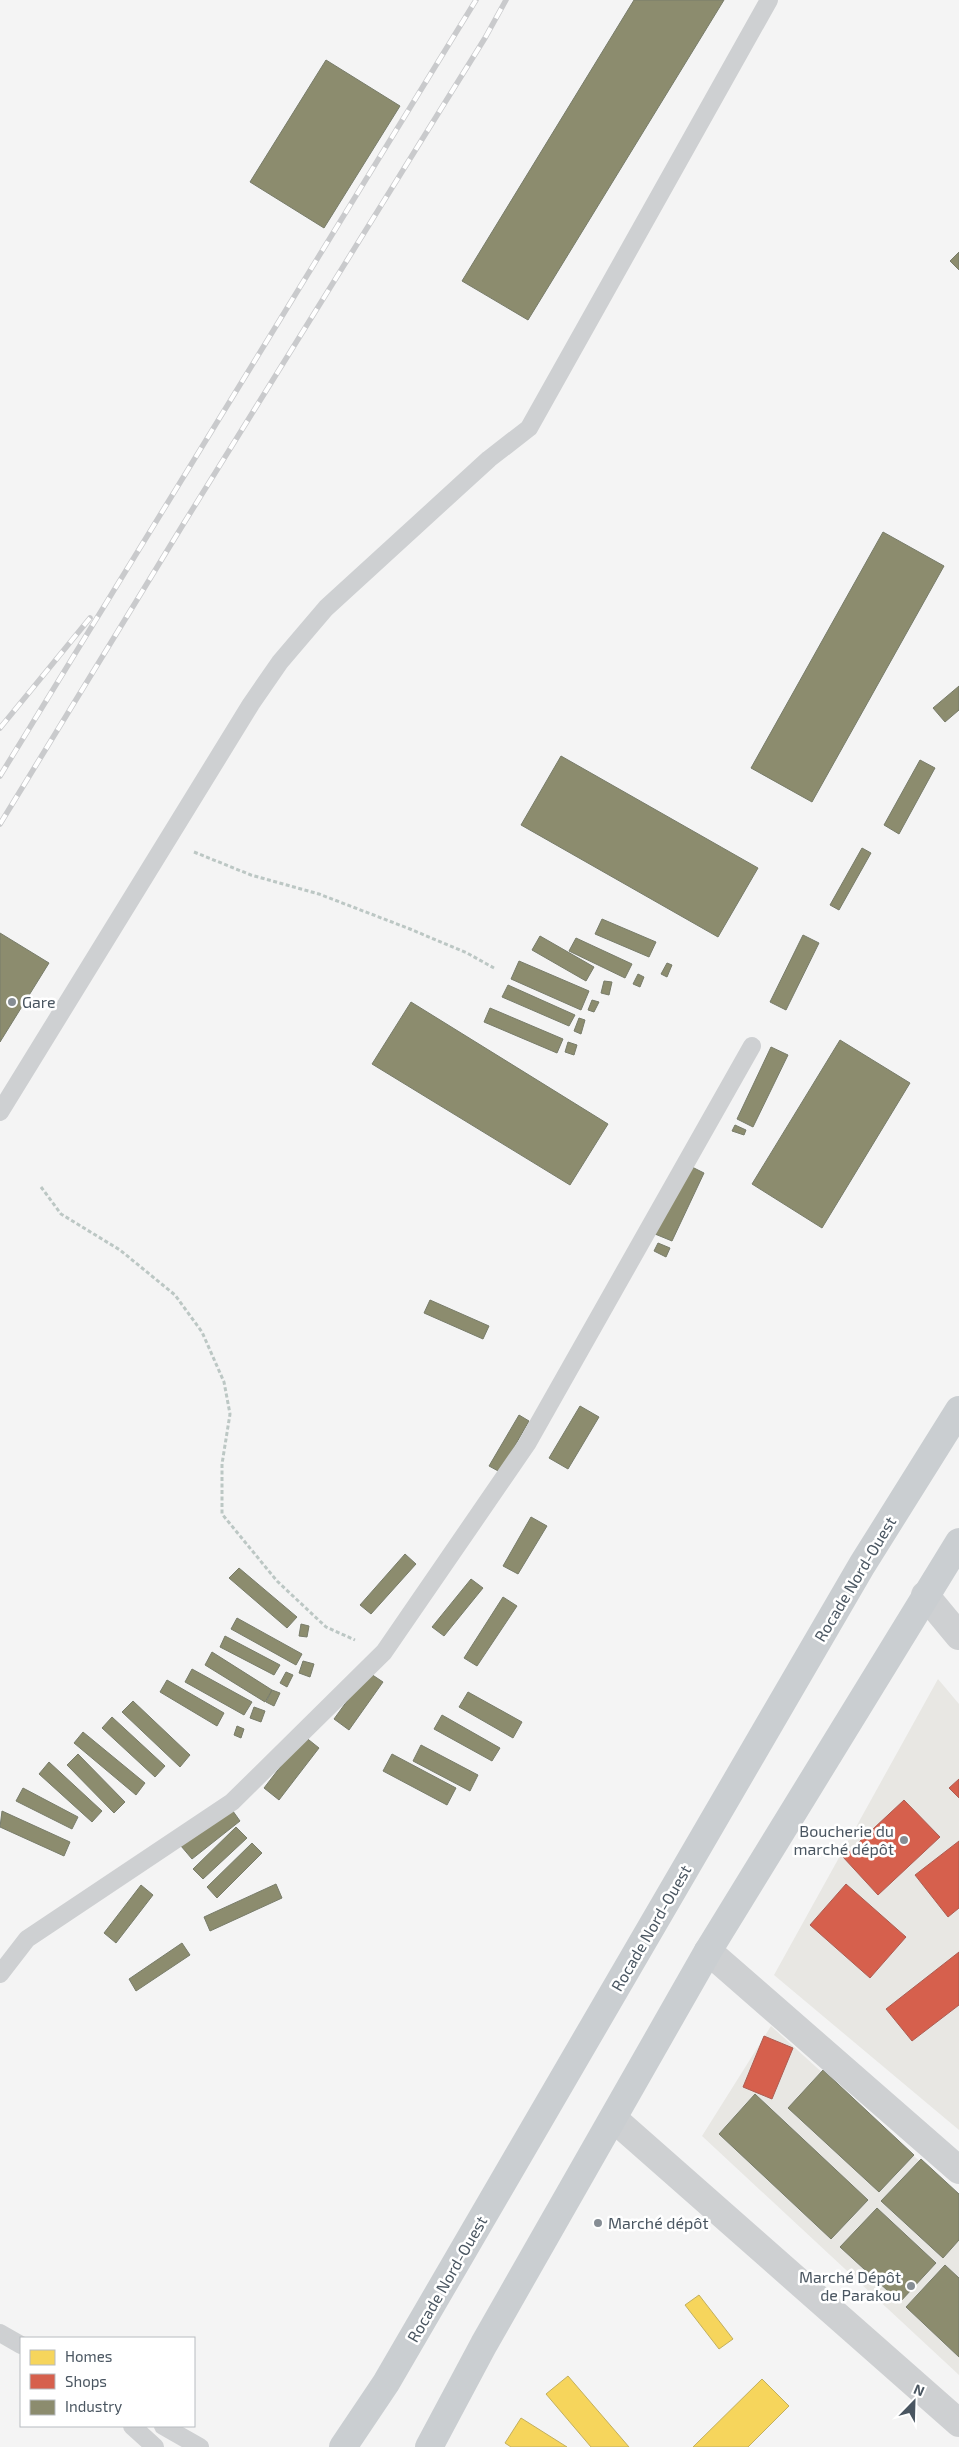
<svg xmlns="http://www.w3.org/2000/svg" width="959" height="2447" viewBox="0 0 959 2447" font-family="'Exo 2',sans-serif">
	<rect width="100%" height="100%" fill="#f4f4f4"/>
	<path fill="#e8e7e3" d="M938,1679L959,1704V2130L774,1975Z
		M771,2026L959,2197V2375L702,2136Z"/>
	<path fill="#f6d55c" stroke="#c2af5e" d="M699,2295L733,2339L719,2349L685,2305Z
		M568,2376L629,2447H591L546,2394Z
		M762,2379L789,2406L748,2447H693Z
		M521,2418L567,2447H511L505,2443Z"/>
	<path fill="#d6604d" stroke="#ac5d53" d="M959,1779V1798L949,1788Z
		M904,1800L940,1837L878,1895L843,1857Z
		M959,1841V1908L948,1917L915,1875Z
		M846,1884L906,1937L870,1978L810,1925Z
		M959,1952V2005L912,2041L886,2009Z
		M764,2036L793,2048L772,2099L743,2087Z"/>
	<path fill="#8c8c6e" stroke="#787c6a" d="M634,0H724L528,320L462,281Z
		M326,60L400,106L324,228L250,182Z
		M959,252V270L950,261Z
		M883,532L944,566L812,802L751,768Z
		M959,686V710L945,722L933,708Z
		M561,756L758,868L718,937L521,825Z
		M920,760L935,768L899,834L884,825Z
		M862,848L871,853L839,910L830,905Z
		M602,919L656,942L649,957L595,934Z
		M0,933L49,963L0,1042Z
		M803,935L819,943L786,1010L770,1002Z
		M540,936L594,967L586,981L532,950Z
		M576,938L632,964L625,978L569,951Z
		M519,961L589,991L581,1010L511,979Z
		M667,963L672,965L667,977L661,974Z
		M638,974L644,977L640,987L633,984Z
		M604,981L612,982L609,995L601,993Z
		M508,985L575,1015L569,1026L502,997Z
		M592,1000L599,1002L594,1012L588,1010Z
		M411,1002L608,1124L570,1185L372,1064Z
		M490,1008L563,1039L557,1053L484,1022Z
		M579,1018L585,1020L581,1034L574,1031Z
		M840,1040L910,1083L822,1228L752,1184Z
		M568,1042L577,1045L574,1055L565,1052Z
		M771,1047L788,1055L753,1127L737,1119Z
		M735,1125L746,1130L744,1135L732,1131Z
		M688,1165L704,1173L672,1241L655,1234Z
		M658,1243L670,1248L666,1257L654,1251Z
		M430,1300L489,1326L483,1339L424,1313Z
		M580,1406L599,1417L568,1469L549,1458Z
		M519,1415L529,1421L500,1472L489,1466Z
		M531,1517L547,1526L518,1574L503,1566Z
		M405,1554L416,1564L371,1614L360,1605Z
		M239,1568L297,1617L287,1628L229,1578Z
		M471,1579L483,1588L444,1636L432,1627Z
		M503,1597L517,1606L477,1666L464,1658Z
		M237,1618L302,1654L296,1665L231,1629Z
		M301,1624L309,1626L307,1637L299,1636Z
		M225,1636L280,1665L274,1675L220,1647Z
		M212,1652L272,1690L265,1702L205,1665Z
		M303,1661L314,1664L310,1677L299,1673Z
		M192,1669L252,1702L244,1715L185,1682Z
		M286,1672L293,1675L287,1687L280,1683Z
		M368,1672L383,1682L349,1730L334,1719Z
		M167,1680L224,1713L217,1726L160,1692Z
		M272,1690L280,1693L274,1706L266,1702Z
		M468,1692L522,1722L513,1738L459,1707Z
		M133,1701L190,1755L180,1767L122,1712Z
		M254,1707L265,1711L261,1722L250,1718Z
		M442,1715L500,1748L492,1761L434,1729Z
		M112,1717L165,1766L155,1777L102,1728Z
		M237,1726L244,1729L241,1738L234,1735Z
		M83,1732L145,1783L136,1795L74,1743Z
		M304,1736L319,1748L279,1800L264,1788Z
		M421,1745L478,1775L470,1791L413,1761Z
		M78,1754L125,1802L114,1813L67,1765Z
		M392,1754L456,1788L447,1805L383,1771Z
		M49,1762L102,1811L92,1822L39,1774Z
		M23,1788L78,1817L72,1829L16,1801Z
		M230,1807L240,1821L192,1859L181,1846Z
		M2,1811L70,1842L64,1856L0,1827Z
		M236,1827L247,1838L203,1879L193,1869Z
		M252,1843L262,1853L217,1898L207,1887Z
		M276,1884L282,1898L210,1931L204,1917Z
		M141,1885L153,1895L116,1943L104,1933Z
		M182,1943L190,1955L136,1991L129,1979Z
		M823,2070L914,2155L879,2192L788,2108Z
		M755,2094L868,2200L831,2239L719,2134Z
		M921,2159L959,2194V2240L943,2258L881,2201Z
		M877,2208L936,2263L900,2302L840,2247Z
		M945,2265L959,2278V2357L906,2307Z"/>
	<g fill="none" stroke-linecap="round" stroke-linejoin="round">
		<path stroke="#bcc7c4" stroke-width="3" stroke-dasharray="4 2.5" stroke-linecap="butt" d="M194,852L251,875L319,894L410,929L467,953L494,968
			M41,1187L61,1214L120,1250L175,1295L202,1332L224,1382L230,1414L222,1464V1514L277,1581L326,1627L355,1640"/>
		<path stroke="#ced0d2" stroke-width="18" d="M0,1112L251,704L280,662L326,608L489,459L529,428L769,0
			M0,1974L27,1939L232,1802L384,1652L527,1444L752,1046
			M0,2333L21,2345
			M132,2426L155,2447
			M163,2426L200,2447"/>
		<path stroke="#ced0d2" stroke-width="28" d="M925,1595L959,1636
			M708,1951L959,2170
			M614,2119L959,2423"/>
		<path stroke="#caced1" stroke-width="28" d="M343,2447L386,2383L862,1565L959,1410
			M429,2447L484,2344L708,1951L959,1542"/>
		<g stroke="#c9cacc" stroke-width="5.5">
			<path id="rail" d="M0,728L90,618
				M0,776L476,0
				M0,824L184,523L485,38L506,0"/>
		</g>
		<use href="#rail" stroke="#fff" stroke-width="4" stroke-dasharray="11" stroke-linecap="butt"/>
	</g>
	<g fill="#868d94" stroke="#fff" stroke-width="2">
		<circle cx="12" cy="1002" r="5"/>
		<circle cx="904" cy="1840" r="5"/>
		<circle cx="598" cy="2223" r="5"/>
		<circle cx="911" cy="2286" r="5"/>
	</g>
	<g text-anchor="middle" stroke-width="5" stroke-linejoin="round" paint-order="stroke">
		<g font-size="16" fill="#4a5661" stroke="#fff" text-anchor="start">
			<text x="22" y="1008">Gare</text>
			<text x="894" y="1837" text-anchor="end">Boucherie du<tspan x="894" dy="18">marché dépôt</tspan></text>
			<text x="608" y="2229">Marché dépôt</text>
			<text x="901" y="2283" text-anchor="end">Marché Dépôt<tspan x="901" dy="18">de Parakou</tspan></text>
		</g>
		<g font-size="16" fill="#4a5661" stroke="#fff">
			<text transform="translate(855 1579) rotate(-59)" y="6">Rocade Nord-Ouest</text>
			<text transform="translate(651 1928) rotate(-60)" y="6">Rocade Nord-Ouest</text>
			<text transform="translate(447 2279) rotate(-60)" y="6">Rocade Nord-Ouest</text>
		</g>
	</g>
	<rect x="20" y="2337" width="175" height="90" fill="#ffffff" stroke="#b7bbc0"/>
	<rect x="30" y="2350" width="25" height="15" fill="#f6d55c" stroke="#b7bbc0"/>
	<text x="65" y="2362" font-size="15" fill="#4a5661">Homes</text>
	<rect x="30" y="2374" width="25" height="15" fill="#d6604d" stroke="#b7bbc0"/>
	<text x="65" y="2387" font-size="15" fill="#4a5661">Shops</text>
	<rect x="30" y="2400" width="25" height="15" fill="#8c8c6e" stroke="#b7bbc0"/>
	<text x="65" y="2412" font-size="15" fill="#4a5661">Industry</text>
	<g transform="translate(914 2402) rotate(23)" stroke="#ffffff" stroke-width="4" paint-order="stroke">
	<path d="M0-4L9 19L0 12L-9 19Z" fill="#4a5661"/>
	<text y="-8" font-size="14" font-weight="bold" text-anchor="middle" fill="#4a5661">N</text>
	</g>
</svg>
